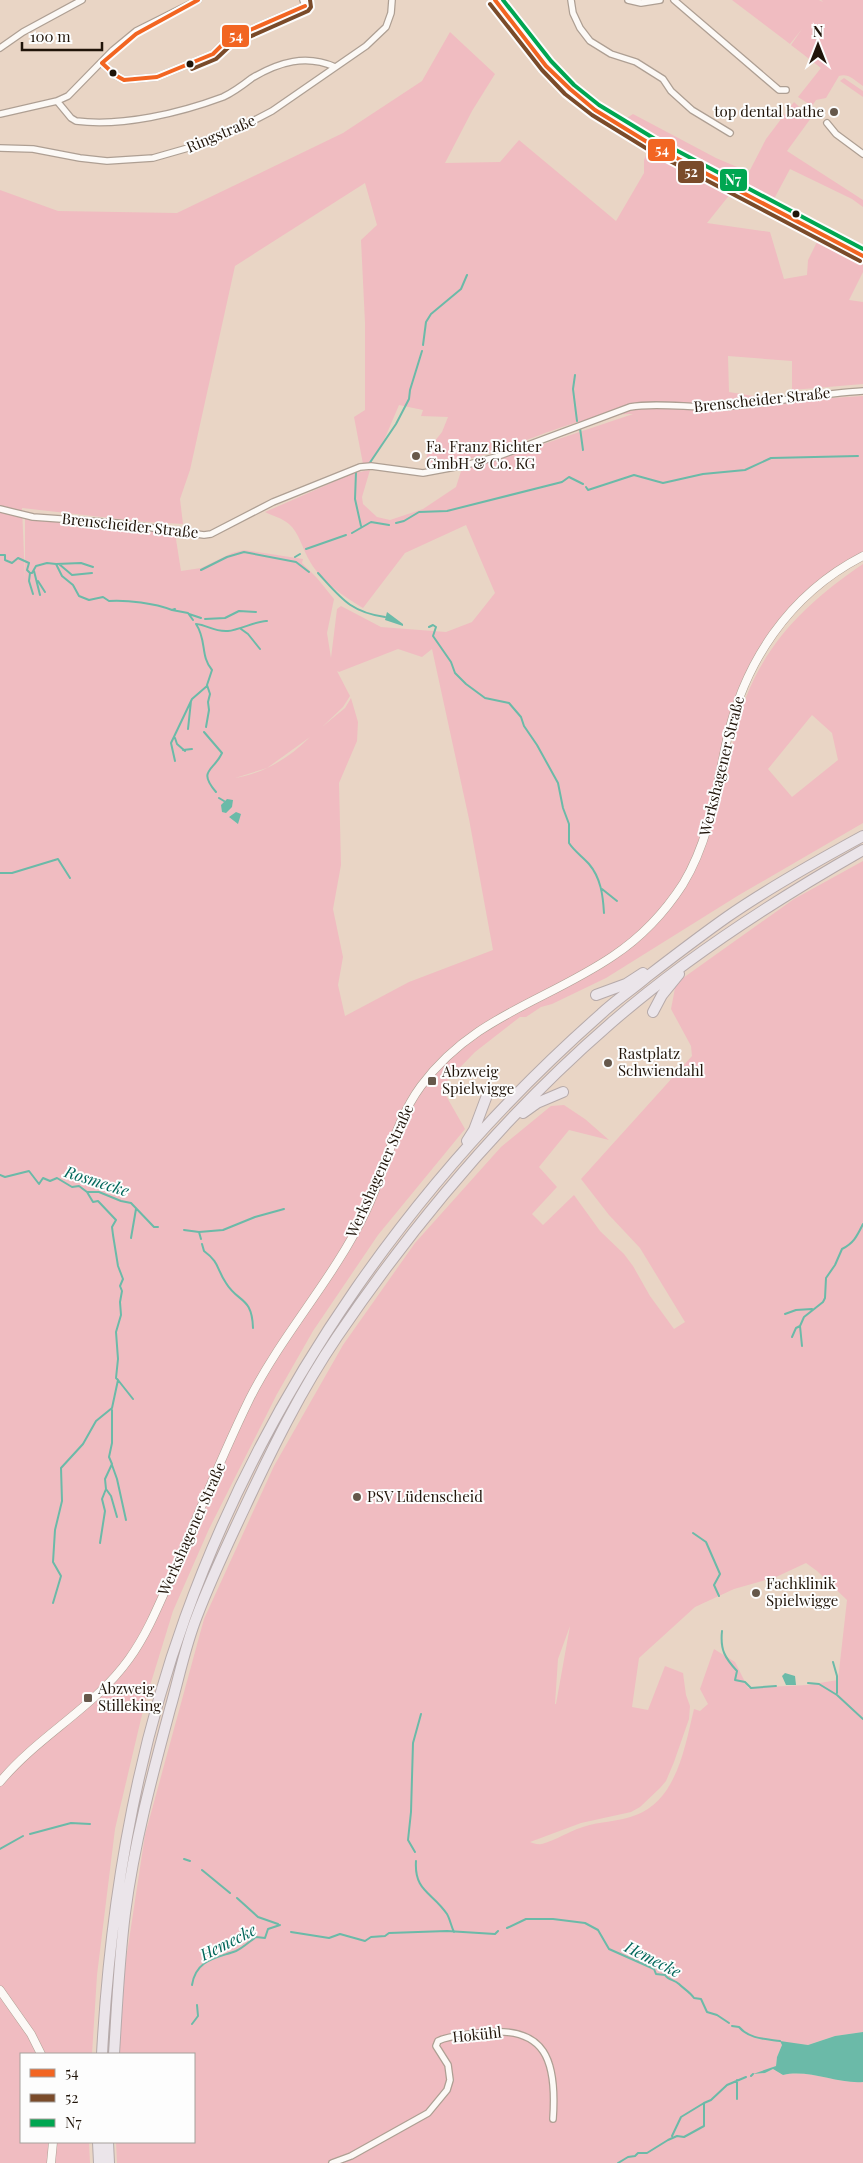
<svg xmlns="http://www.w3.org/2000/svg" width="863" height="2163" viewBox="0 0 863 2163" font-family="'Playfair Display',serif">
	<rect width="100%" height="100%" fill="#e9d5c5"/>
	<path fill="#f0bcc1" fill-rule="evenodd" d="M732,0H819L823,2L821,0H863V86C855,81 849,73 839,76L826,98L816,100L812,106L798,97L821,68L791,45L802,29L790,44Z
		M450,32L495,74L472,111L445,163L500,162L519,140L616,221L644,173V160L649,148L731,193L707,223L770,232L784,279L807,275L808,260L818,240L863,265V272L849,300L863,302V384L792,390V361L728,356L729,392L783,401L863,396V552L834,569L800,597L744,686L721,782H724C731,755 735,726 745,700C768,639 810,600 863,564V823L739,895L606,978L552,1004L541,1007L526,1017H520L475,1052L441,1087L465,1129L378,1235L313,1331L277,1394L209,1529L173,1611L145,1702L115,1829L97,1975L92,2054H21V2142H89L90,2163H0V190L58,211L177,213L343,133L422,81ZM365,183L377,225L361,240L365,323V410L354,417L363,464L371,463L385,438L399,405L423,410L421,416L448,417L442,432L427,451L426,467C449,463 471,459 493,452C539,437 585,413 633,414L493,461L462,468L456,487L423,509L390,520L377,517L363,504L362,497L370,470L354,473L265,512C273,516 282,518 289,524C299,533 302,547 308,558C319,580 343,596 363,608L405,553L466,525L495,593L472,622L446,632L381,627L341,606L337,609L331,658L327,633L334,599L317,578L302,563L303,559L244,550L232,553L201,568L181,571L175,533L91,524L25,519V579L22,508L146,522L183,524L180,499L190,470L235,266ZM398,649L422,657L432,649L469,819L493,950L409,982L345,1016L338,985L343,957L333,909L341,865L339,783L357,741L358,722L351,698L345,708L322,727L343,707L350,696L337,671L339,672ZM812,715L832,733L838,760L792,797L768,769ZM310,737C289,758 265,773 235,778L267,768Z
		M844,78L863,91V97L840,81Z
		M794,102L811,118L787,151L863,200V207L852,199L790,169L774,199L622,121L633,114L716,158L749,172L766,139Z
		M863,861V2032L835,2036L808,2045L781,2042L782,2045L777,2057L776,2066L755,2074L765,2073L773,2069L783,2075C809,2069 837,2084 863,2082V2163H117L116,2142H194V2054H118L122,1986L145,1835L204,1619L274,1466L343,1345L415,1243L501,1147L551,1106L564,1105L585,1119L609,1140L569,1130L539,1167L557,1187L532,1214L543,1225L574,1195L600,1231L624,1254L633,1266L650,1296L674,1329L685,1322L640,1248L609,1215L581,1179L692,1056L691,1046L671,1009L676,983L794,899ZM806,1563L817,1571L847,1600L838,1680L807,1685L748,1688L735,1662L714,1649L700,1689L708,1704L700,1711L694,1709C685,1746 677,1800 636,1815C619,1822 600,1821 583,1827C572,1830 550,1843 541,1844C538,1845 533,1843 530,1842L581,1823L631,1812L640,1807L660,1788L666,1781L674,1762L689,1719L690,1706L686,1695L683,1673L665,1666L648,1710L632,1707L639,1658L695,1607L734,1589L776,1577ZM570,1626L556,1704H555L558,1659Z"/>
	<path fill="#6bbaa8" d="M387,612L403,624V626L385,620Z
		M227,799L233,800L232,807L226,813L222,812L221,805Z
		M236,812L241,814L238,824L229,817Z
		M785,1673L795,1676L796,1685H786L782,1676Z
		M863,2032V2082C837,2084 809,2069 783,2075L773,2069L765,2073L753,2074L776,2066L777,2057L782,2045L780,2041L808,2045L835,2036Z"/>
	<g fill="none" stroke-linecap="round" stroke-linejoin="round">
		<path stroke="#6bbaa8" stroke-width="2" d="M423,345L426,322L431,314L461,289L467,275
			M575,375L573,389L577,421
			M580,428L583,450
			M369,464L396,424L409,399L410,390L422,351
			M356,472L355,499L361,526
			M586,487L588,490L634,475L663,483L703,474L745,470L771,458L858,456
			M396,523L404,521L419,512L447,511L562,482L569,477L583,484
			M352,533L371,522L389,525
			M306,549L346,535
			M0,555H5V560L12,563L18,558L29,563L27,570L30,573H32L36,566L47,563L56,564L62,576L73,585L79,596L89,600L103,597L109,601C128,600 154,603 172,610L175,609
			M295,557L300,554
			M56,564L81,563L93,567
			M59,564L72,575L92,573
			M201,570L227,557L244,552L296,562L309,572
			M34,571L40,595
			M30,573L29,581L33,594
			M318,573C341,598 350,612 385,617
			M38,581L45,592
			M172,610L188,613L193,620
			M189,614L201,618
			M205,619L225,618L239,611L256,612
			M196,624C207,640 200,656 212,670L207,685L210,694L208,702L209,710L206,727
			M196,624C208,625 213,632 228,631C239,630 259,620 267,621
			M429,627L433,625L436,627L433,636L451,662L455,673L466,684L485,698L509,703L521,717L524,726L537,745L558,783L563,808L569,824V843C574,851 583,857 589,864C601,878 603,896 604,913
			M241,629L248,634L260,649
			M188,729L191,701
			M204,732L222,753C214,771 197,770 216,792
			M175,738L177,744L185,751
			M183,750L192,749
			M175,761L171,743L192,699L207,686
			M219,798L224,801
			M0,873H12L58,859L70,878
			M602,889L617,901
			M0,1175L5,1177L29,1171L39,1184L43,1178L50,1181L57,1178L72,1187L79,1186L87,1192H99L121,1201L131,1203L154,1227H158
			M184,1230L199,1232L201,1239
			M199,1232L223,1230L255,1217L284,1209
			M131,1238L136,1209
			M202,1244L204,1251C220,1263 216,1268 226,1283C238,1303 252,1296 253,1328
			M785,1314L796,1310L812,1309
			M792,1337L796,1328L800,1326
			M802,1346L800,1326L804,1317L823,1302L825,1298L826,1278L835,1265L842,1249C854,1243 857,1236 863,1224
			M118,1380L133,1399
			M112,1465L117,1479L126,1520
			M106,1489L111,1496L117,1517
			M693,1533L706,1542L720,1574L714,1585L719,1596
			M100,1543L105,1511L102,1499L106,1489L105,1479L112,1464L109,1457L112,1443V1410
			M53,1603L61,1576L53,1562L55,1530L62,1501L61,1468L83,1444L96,1421L112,1408L118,1380L116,1378L118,1359L116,1332L121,1315L120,1302L122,1291L120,1286L123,1279L118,1266L113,1235L112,1227L116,1220L98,1201L93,1202L87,1192
			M722,1631C720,1650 725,1658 737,1671L735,1680L745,1682L751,1688L776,1686
			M833,1662L837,1676V1693
			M808,1683L819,1684L837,1695L863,1719
			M30,1834L71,1823L90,1824
			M0,1849L23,1836
			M415,1852L408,1840L411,1812L413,1743L421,1714
			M184,1859L190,1861
			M416,1861C414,1891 432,1892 447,1914C450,1919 451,1926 454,1932
			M202,1870L230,1893
			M237,1898L258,1917L278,1924
			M507,1928L526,1919H553L585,1923L598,1930L609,1949L654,1969L656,1974L665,1975C669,1981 674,1979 679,1984C684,1989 690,1992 694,1998L701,1999L707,2012L717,2015L729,2023
			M291,1932L329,1938L340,1934L365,1941L371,1937L385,1936L389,1933L447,1931L495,1934L498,1931
			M192,1985C196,1959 217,1958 236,1951C243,1948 250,1941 256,1937L265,1938L268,1929L280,1925
			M192,2024L198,2016L197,2005
			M732,2026L739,2027C749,2039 766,2039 780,2041
			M751,2076L753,2074
			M737,2099V2080
			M672,2136L681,2117L704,2103
			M618,2163L628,2157L635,2156L638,2153H647L668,2140L677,2136L684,2137L704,2126V2103L711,2100L727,2085L746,2077"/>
		<g stroke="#ae9f93" stroke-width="8">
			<path id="minor" d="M571,0L573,13L580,28L590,41L611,54L636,62L663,79L671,91L692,110L730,133
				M628,0L641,3L660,0
				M674,0L779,90H786
				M0,48L23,32L82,0
				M102,63L115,75L124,80L157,77L213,54L227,40L305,6L303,0
				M57,101L71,118L76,121C122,127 180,113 223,97C234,92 243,85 252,78C279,62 306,54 335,67
				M0,114L57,101L68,96L113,50L136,31L198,0
				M827,123L836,134L863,154
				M0,148L33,149L80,158L107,161L153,158L195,146L249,123L272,111L366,46L386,27L391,13L392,0
				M0,509L33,517L117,523L204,535L211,534L273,502L360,467L371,466L423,473L466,465L496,457L630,407C656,402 690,408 718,407C766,404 815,394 863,391
				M332,2163L351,2156L428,2113L447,2090L450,2080L448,2065L436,2046L438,2041C450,2035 467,2035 480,2033C547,2024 557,2062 553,2119"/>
		</g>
		<g stroke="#ae9f93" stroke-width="9">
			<path id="secondary" d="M495,0C521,36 548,72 582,100C617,128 656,147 696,168C752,197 808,225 863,256
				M0,1782C38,1736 94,1708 129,1659C150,1630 163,1594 178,1562C201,1507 224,1451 250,1398C283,1333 334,1278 365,1213C386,1171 393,1124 421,1086C473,1016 545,1002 613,956C640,938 665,912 683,884C709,841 716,792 726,744C743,663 789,594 863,556
				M0,1990L31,2034L41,2054
				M51,2163L53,2142"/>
		</g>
		<g stroke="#b6aaaa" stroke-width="12">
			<path id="motorway" d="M596,995L626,984L643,973
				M653,1012L662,995L679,974
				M523,1113L537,1103L563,1092
				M467,1141L474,1130L486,1098
				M102,2054C110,1907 135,1757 185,1618C269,1385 416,1177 601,1014C616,1000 633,989 648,976C674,956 700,936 727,917C770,887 817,861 863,836
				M114,2054C117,2007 119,1960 125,1913C134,1844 152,1776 170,1709C179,1678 185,1646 197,1616C211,1579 228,1543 245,1507C272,1449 301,1390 337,1337C415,1222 506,1114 611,1023C688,956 775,900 863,850
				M98,2142L99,2163
				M108,2142L109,2163"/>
		</g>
		<use href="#minor" stroke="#fcf9f6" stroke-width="5.5"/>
		<use href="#secondary" stroke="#fcf9f6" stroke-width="8"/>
		<use href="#motorway" stroke="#ebe5ea" stroke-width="10"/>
		<g stroke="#fdfdfd" stroke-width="8">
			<path id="bus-1" d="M495,0L546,66L570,89L595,110L652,145L863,256
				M102,63L115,75L124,80L157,77L213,54L227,40L305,6
				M102,63L136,34L198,0"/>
		</g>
		<g stroke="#fdfdfd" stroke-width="8">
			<path id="bus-2" d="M490,4L542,70L565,94L592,115L649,150L860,261
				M192,69L216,59L231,45L308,11L311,7L310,0"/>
		</g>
		<g stroke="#fdfdfd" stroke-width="8">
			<path id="bus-3" d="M503,0L551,61L574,85L599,105L655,139L863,249"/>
		</g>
		<use href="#bus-1" stroke="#f26522" stroke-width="4"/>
		<use href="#bus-2" stroke="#7a4b2a" stroke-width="4"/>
		<use href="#bus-3" stroke="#00a651" stroke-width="4"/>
	</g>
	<g fill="#201409" stroke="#fdfdfd" stroke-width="2">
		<circle cx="190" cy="64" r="4.5"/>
		<circle cx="113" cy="73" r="4.5"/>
		<circle cx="796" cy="214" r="4.5"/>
	</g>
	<g fill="#66584b" stroke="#fdfdfd" stroke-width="2">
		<circle cx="834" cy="112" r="5"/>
		<circle cx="416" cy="456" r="5"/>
		<circle cx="608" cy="1063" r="5"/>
		<rect x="427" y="1076" width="10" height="10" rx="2.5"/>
		<circle cx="357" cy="1497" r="5"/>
		<circle cx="756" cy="1593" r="5"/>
		<rect x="83" y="1693" width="10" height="10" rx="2.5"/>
	</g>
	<g text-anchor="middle" stroke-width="4" stroke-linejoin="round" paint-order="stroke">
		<g font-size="15" fill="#201409" stroke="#fdfdfd" text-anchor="start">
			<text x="824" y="117" text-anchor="end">top dental bathe</text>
			<text x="426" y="452">Fa. Franz Richter<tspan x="426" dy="17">GmbH &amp; Co. KG</tspan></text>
			<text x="618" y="1059">Rastplatz<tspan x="618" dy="17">Schwiendahl</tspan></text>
			<text x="442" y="1077">Abzweig<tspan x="442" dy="17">Spielwigge</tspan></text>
			<text x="367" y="1502">PSV Lüdenscheid</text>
			<text x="766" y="1589">Fachklinik<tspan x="766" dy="17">Spielwigge</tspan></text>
			<text x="98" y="1694">Abzweig<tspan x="98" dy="17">Stilleking</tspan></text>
		</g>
		<g font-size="15" fill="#201409" stroke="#fdfdfd">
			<text transform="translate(221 134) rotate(-23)" y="5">Ringstraße</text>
			<text transform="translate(762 400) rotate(-6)" y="5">Brenscheider Straße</text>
			<text transform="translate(130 526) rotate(6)" y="5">Brenscheider Straße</text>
			<text transform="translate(722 766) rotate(-76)" y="5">Werkshagener Straße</text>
			<text transform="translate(380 1171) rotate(-66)" y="5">Werkshagener Straße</text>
			<text transform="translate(192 1529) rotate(-66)" y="5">Werkshagener Straße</text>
			<text transform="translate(477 2035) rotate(-6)" y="5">Hokühl</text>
		</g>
		<g font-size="16" font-style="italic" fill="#00665a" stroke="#fdfdfd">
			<text transform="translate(97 1181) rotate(18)" y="6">Rosmecke</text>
			<text transform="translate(228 1942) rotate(-27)" y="6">Hemecke</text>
			<text transform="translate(653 1959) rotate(27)" y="6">Hemecke</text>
		</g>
	</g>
	<g stroke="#fdfdfd" stroke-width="2">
		<rect x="221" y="24" width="29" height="24" rx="5" fill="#f26522"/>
		<rect x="647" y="138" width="29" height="24" rx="5" fill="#f26522"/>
		<rect x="677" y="160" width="28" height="24" rx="5" fill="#7a4b2a"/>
		<rect x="719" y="168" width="29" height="24" rx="5" fill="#00a651"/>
	</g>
	<g font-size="14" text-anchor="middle" font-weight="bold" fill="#fff">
		<text x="236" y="41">54</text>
		<text x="662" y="155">54</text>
		<text x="691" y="177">52</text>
		<text x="733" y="185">N7</text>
	</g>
	<rect x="20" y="2053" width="175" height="90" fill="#fdfdfd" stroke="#a5a09b"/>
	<rect x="30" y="2069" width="25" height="8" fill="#f26522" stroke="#a5a09b"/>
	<text x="65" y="2078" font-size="15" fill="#201409">54</text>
	<rect x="30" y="2094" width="25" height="8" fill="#7a4b2a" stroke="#a5a09b"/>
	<text x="65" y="2103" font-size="15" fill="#201409">52</text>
	<rect x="30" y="2119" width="25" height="8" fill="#00a651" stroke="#a5a09b"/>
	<text x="65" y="2128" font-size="15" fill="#201409">N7</text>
	<g transform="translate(818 45)" stroke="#fdfdfd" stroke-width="4" paint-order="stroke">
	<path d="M0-4L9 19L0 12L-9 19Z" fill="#201409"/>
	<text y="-8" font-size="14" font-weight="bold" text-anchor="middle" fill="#201409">N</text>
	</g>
	<path d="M22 42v8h80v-8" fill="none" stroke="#201409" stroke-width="2.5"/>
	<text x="30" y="42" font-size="15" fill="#201409" stroke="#fdfdfd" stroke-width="4" paint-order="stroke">100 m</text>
</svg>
